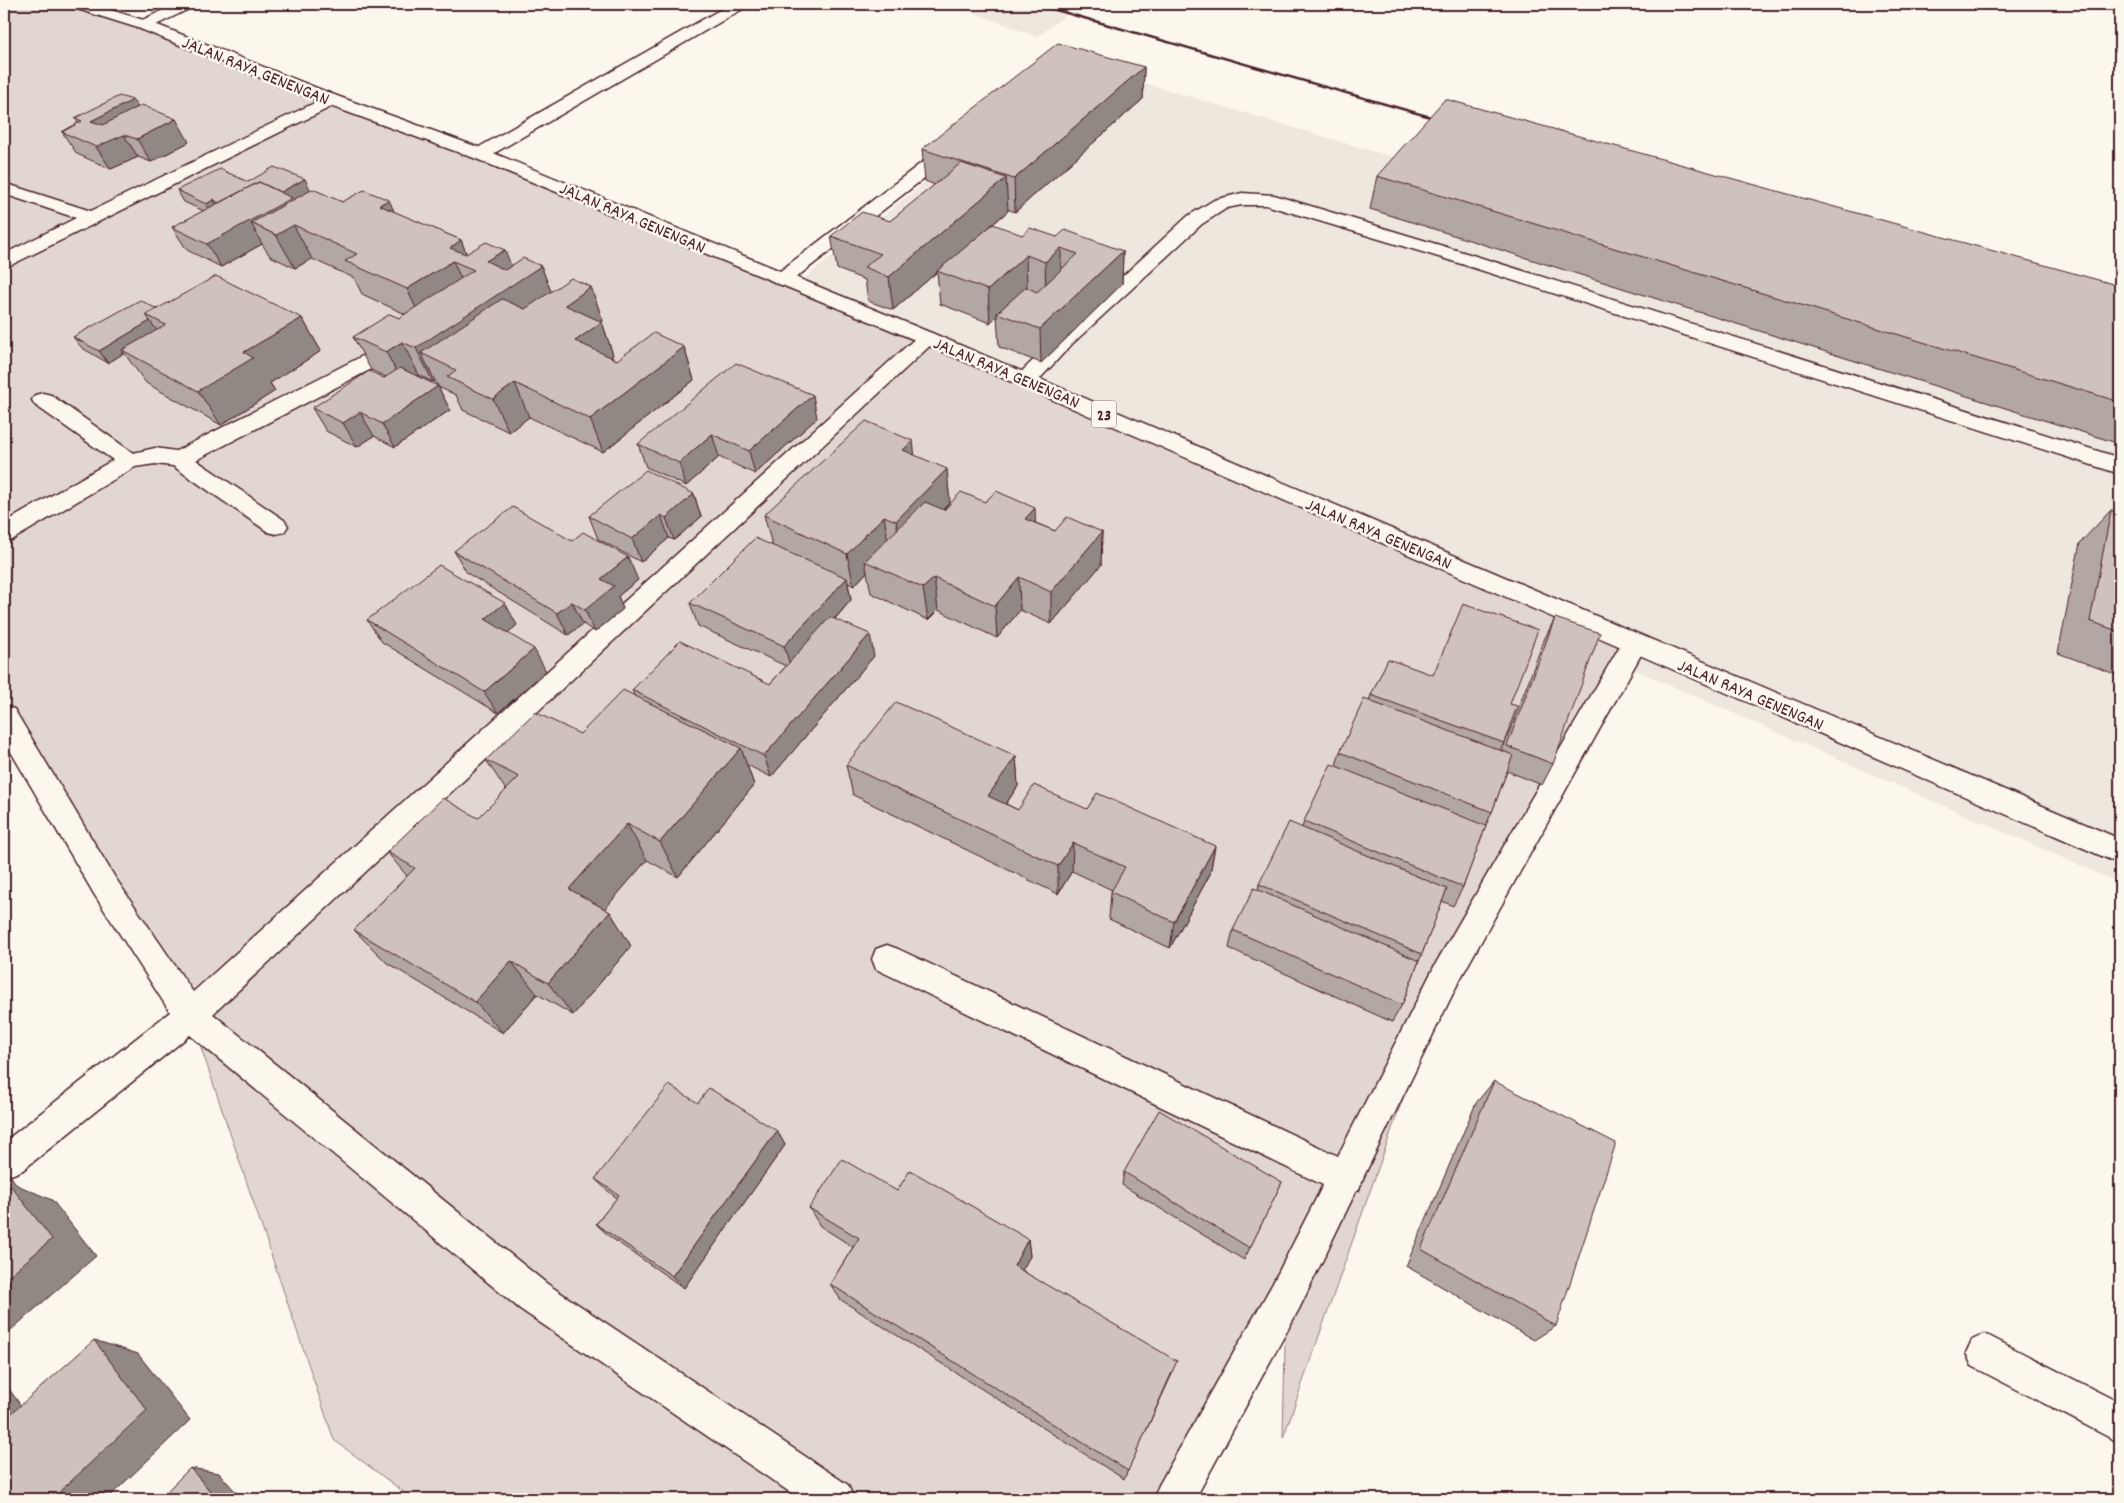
<svg xmlns="http://www.w3.org/2000/svg" width="2124" height="1503" viewBox="0 0 2124 1503" font-family="Dekko,sans-serif">
	<rect width="100%" height="100%" fill="#fbf7ec"/>
	<filter id="ink" filterUnits="userSpaceOnUse"><feTurbulence type="fractalNoise" baseFrequency=".02" numOctaves="2"/><feDisplacementMap in="SourceGraphic" scale="10" xChannelSelector="R" yChannelSelector="G"/><feConvolveMatrix kernelMatrix="1 2 1 2 8 2 1 2 1" color-interpolation-filters="sRGB"/></filter>
	<g filter="url(#ink)">
		<path fill="#eee7de" d="M952,4H1080L1037,37Z
			M1077,63L2120,374V883L1287,517L771,305L1059,75Z"/>
		<path fill="#e2d7d0" stroke="#967b7e" d="M4,4H76L144,25L606,206L1634,644L1447,973L1283,1438L1286,1298L1180,1499H413L334,1440L190,1015L104,885L4,717Z"/>
		<g fill="none" stroke-linecap="round" stroke-linejoin="round">
			<g stroke="#4a1f2b" stroke-width="3">
				<path id="service" d="M730,4H749L746,7L486,158L480,159L474,158L471,154L474,150Z
					M939,153L945,154L948,158L945,162L789,283L782,285L775,283L772,279L775,275L933,154Z
					M1242,193L1274,195L1466,253L2120,458V474L1452,261L1266,205H1242L1227,208L1202,224L1072,344L1034,385L1026,387L1018,385L1015,380L1018,375L1058,336L1188,216L1214,200Z"/>
			</g>
			<g stroke="#4a1f2b" stroke-width="3">
				<path id="minor" d="M331,95L337,96L339,100L337,104L11,265L4,267V254L76,218L4,194V183L91,211Z
					M927,332L934,334L937,338L934,342L213,1014L546,1283L848,1485L854,1499H800L520,1309L190,1035L23,1170L11,1175L4,1172V1142L170,1012L94,894L4,740V706L14,709L114,876L193,992L920,334Z
					M399,340L406,341L409,346L406,351L196,460L284,520L288,526L284,532L276,534L268,532L173,466L155,464L135,467L12,540L4,542V523L113,460L35,405L32,400L35,395L43,393L51,395L133,453L155,448L176,451L392,341Z
					M1634,634L1643,637L1647,644L1458,983L1364,1176L1359,1190L1356,1191L1299,1309L1195,1499H1153L1159,1485L1273,1283L1323,1185L876,969L872,959L876,949L887,945L898,949L1338,1156L1436,963L1625,637Z
					M1985,1334L2120,1403V1443L1972,1366L1966,1353L1972,1340Z"/>
			</g>
			<g stroke="#4a1f2b" stroke-width="3">
				<path id="tertiary" d="M176,4H196L193,7L150,28H138L136,25L138,22Z"/>
			</g>
			<g stroke="#4a1f2b" stroke-width="3">
				<path id="trunk" d="M69,4H91L150,22L337,96L486,150L934,334L2120,839V864L920,342L474,158L325,104L138,28L71,7Z"/>
			</g>
			<use href="#service" fill="#fbf7ec" fill-rule="evenodd"/>
			<use href="#minor" fill="#fbf7ec" fill-rule="evenodd"/>
			<use href="#tertiary" fill="#fbf7ec" fill-rule="evenodd"/>
			<use href="#trunk" fill="#fbf7ec" fill-rule="evenodd"/>
			<path stroke="#4a1f2b" stroke-width="2.5" d="M1035,4L1441,120"/>
		</g>
		<path fill="#b2a7a2" stroke="#4a1f2b" fill-rule="evenodd" d="M1144,67L1143,99L1015,212L1007,209L1008,211L978,237L1022,235L1057,237L1123,251L1122,284L1041,363L999,347L997,316L990,323L940,304L937,272L893,310L868,301L865,280L837,269L831,236L890,221L935,185L925,181L922,149Z
			M138,108L189,142L151,162L138,157L111,169L77,154L62,132L78,123L75,118Z
			M1377,176L2120,286V444L1370,209Z
			M248,182L311,190L342,202L394,212L461,240L466,254L511,265L541,266L551,292L591,287L603,321L602,322L613,355L611,357L617,360L684,347L694,380L603,452L529,417L509,432L463,410L456,395L438,387L450,410L395,447L374,436L357,447L326,431L312,408L386,377L371,370L353,337L399,318L405,314L362,294L354,278L312,259L295,268L270,256L262,244L221,267L187,250L172,227L204,211L184,202L177,190ZM419,375L433,382L435,381L438,386L418,376Z
			M157,309L302,318L321,351L270,383L275,391L221,425L146,383L124,353L108,363L82,348L73,337Z
			M817,418L755,474L719,457L686,486L646,467L638,444Z
			M914,455L950,502L943,510H944L985,502L1055,531L1102,532L1101,565L1051,624L1020,610L997,638L938,610L928,620L871,593L867,572L854,586L848,583L851,600L835,619L874,656L771,777L747,765L754,785L678,877L647,860L604,909L610,912L631,946L573,1015L537,994L503,1033L387,963L354,930L407,876L387,852L478,818L506,790L486,760L580,734L634,695L632,690L770,684L786,666L698,626L690,603L772,545L764,515Z
			M694,494L701,517L674,540L669,538L641,562L598,539L589,516Z
			M2111,510L2120,514V676L2058,653L2080,543Z
			M454,551L638,580L618,596L623,609L595,632L583,624L568,635L467,573Z
			M1555,618L1553,764L1542,785L1507,771L1492,812L1486,825L1463,887L1453,906L1442,901L1422,954L1419,961L1402,1005L1392,1022L1229,948L1233,930L1258,890L1259,884L1302,828L1304,821L1336,765L1340,752L1369,701L1371,695L1433,675L1510,704L1504,743L1500,750L1502,751L1544,640Z
			M367,620L517,625L507,633L546,671L498,713L382,642Z
			M1016,756L1018,786L1006,804L1018,810L1087,809L1215,846L1210,874L1170,948L1109,919L1111,892L1112,890L1072,871L1058,894L853,795L846,765Z
			M1494,1081L1556,1326L1534,1340L1406,1266L1476,1103Z
			M777,1131L785,1145L684,1288L610,1237L596,1224L617,1198L609,1192L595,1179Z
			M1124,1172L1282,1182L1244,1260L1122,1185Z
			M897,1191L1028,1239L1030,1256L1022,1270L1172,1374L1124,1479L841,1300L830,1284L853,1247L820,1226L809,1208Z"/>
		<path fill="#918884" stroke="#4a1f2b" d="M1144,67L1143,99L1015,212L1014,179Z
			M133,100L147,123L124,135L138,157L111,169L96,147L91,121Z
			M176,119L189,142L151,162L137,139Z
			M1006,178L1008,211L938,271H937V272L893,310L889,277Z
			M305,179L311,191L304,220L294,226L312,259L295,268L276,235L251,223L262,244L221,267L207,244L281,192Z
			M215,199L214,200L221,211L213,215L206,204Z
			M389,200L404,233L379,205Z
			M461,240L473,270L450,248Z
			M1061,248V281L1046,295L1045,262Z
			M505,250L517,281L541,266L554,299L421,353L435,381L433,382L416,348L486,261Z
			M1123,251L1122,284L1041,363L1040,329Z
			M1026,255L1027,289L997,313V316L990,323L988,290Z
			M453,261L468,294L423,323L407,289Z
			M591,287L603,321L577,339L565,305Z
			M302,318L321,351L270,383L275,391L221,425L198,391L244,352Z
			M150,321L159,333L122,350L124,353L108,363L99,351Z
			M602,322L613,355L587,374L575,341Z
			M402,342L419,375L404,386L386,352Z
			M684,347L694,380L603,452L590,419Z
			M515,383L529,417L509,432L493,399Z
			M438,386L450,410L395,447L382,424Z
			M813,395L817,418L755,474L749,451Z
			M360,412L374,436L357,447L343,423Z
			M712,434L719,457L686,486L679,463Z
			M913,441L917,474L903,450Z
			M947,469L950,502L901,554L896,521Z
			M694,494L701,517L674,540L666,518Z
			M1035,508L1036,541L1025,519Z
			M661,515L669,538L641,562L632,539Z
			M884,516L889,549L865,561L867,572L854,586L847,554Z
			M1102,532L1101,565L1051,624V592Z
			M628,557L638,580L618,596L623,609L595,632L585,610L601,579Z
			M1019,577L1020,610L997,638L995,606Z
			M847,578L851,600L791,668L784,646Z
			M934,578L938,610L928,620L923,588Z
			M572,602L583,624L568,635L557,613Z
			M505,603L517,625L497,642L485,619Z
			M870,634L874,656L771,777L764,756Z
			M534,649L546,671L498,713L484,692Z
			M741,748L754,785L678,877L660,842Z
			M1016,756L1018,786L991,825L988,796Z
			M627,824L647,860L592,924L569,889Z
			M1073,843L1072,871L1058,894V866Z
			M1215,846L1210,874L1170,948L1174,922Z
			M610,912L631,946L573,1015L548,983Z
			M511,961L537,994L503,1033L475,1002Z
			M777,1131L785,1145L684,1288L672,1276Z
			M4,1167L17,1185L52,1200L96,1256L4,1336Z
			M1028,1239L1030,1256L1016,1282L1014,1266Z
			M94,1340L138,1354L190,1420L107,1499H52Z
			M4,1382L44,1438L4,1430Z
			M190,1468L219,1473L242,1499H217Z"/>
		<path fill="#cfc2bc" stroke="#4a1f2b" d="M1058,43L1144,67L1014,179L922,149Z
			M119,96L133,100L91,121L103,125L142,105L176,119L137,139L124,135L96,147L62,132L82,121L75,118Z
			M1445,99L2120,286V402L1377,176Z
			M961,163L1006,178L889,277L864,267L881,254L831,236L862,212L890,221Z
			M274,167L305,179L281,192L259,182L219,203L214,200L215,199L206,204L177,190L220,169L248,182Z
			M259,182L292,198L207,244L172,227Z
			M313,189L342,202L364,190L389,200L379,205L461,240L450,248L466,254L486,242L505,250L486,261L505,270L523,258L541,266L416,348L402,342L386,352L353,337L390,314L399,318L474,270L453,261L407,289L345,261L357,254L294,225L276,235L251,223Z
			M993,224L1022,235L1030,228L1057,237L1065,230L1123,251L1040,329L997,313L1026,287L1037,292L1078,254L1061,248L1045,262L1026,255L988,290L937,271Z
			M216,276L302,318L244,352L253,358L198,391L122,350L166,325L146,315Z
			M571,278L591,287L565,305L602,322L575,341L617,360L654,333L684,347L590,419L515,383L493,399L447,377L456,370L421,353L502,299L525,309Z
			M140,300L157,309L146,315L150,321L99,351L73,337Z
			M736,363L813,395L749,451L712,434L679,463L638,444Z
			M400,368L438,386L382,424L360,412L343,423L312,408L369,371L384,378Z
			M866,421L913,441L903,450L947,469L896,521L884,516L847,554L764,515Z
			M646,470L694,494L666,518L661,515L632,539L589,516Z
			M996,491L1035,508L1025,519L1055,531L1067,517L1102,532L1051,592L1019,577L995,606L934,578L923,588L865,561L925,502L944,510L961,492L985,502Z
			M513,507L572,541L583,532L628,557L601,579L614,586L585,610L572,602L557,613L454,551Z
			M2111,510L2120,514V632L2090,621Z
			M755,538L847,578L784,646L690,603Z
			M439,565L505,603L485,619L534,649L484,692L367,620Z
			M1463,604L1538,630L1510,704L1517,706L1504,743L1371,695L1388,659L1433,675Z
			M830,617L870,634L764,756L632,690L680,641L770,684Z
			M1555,618L1600,633L1553,764L1507,746Z
			M623,690L741,748L660,842L627,824L569,889L610,912L548,983L511,961L475,1002L354,930L415,868L387,852L443,798L478,818L519,777L486,760L535,712L580,734Z
			M1364,699L1513,755L1492,812L1340,752Z
			M896,702L1016,756L988,796L1018,810L1034,785L1087,809L1097,793L1215,846L1174,922L1111,892L1125,867L1073,843L1058,866L846,765Z
			M1331,764L1486,826L1463,887L1304,821Z
			M1289,822L1447,889L1422,954L1259,884Z
			M1254,888L1419,961L1402,1005L1233,930Z
			M1494,1081L1616,1143L1556,1326L1421,1249Z
			M669,1085L698,1103L709,1088L777,1131L672,1276L596,1224L619,1195L595,1179Z
			M1159,1110L1282,1182L1250,1248L1124,1172Z
			M842,1159L897,1191L910,1170L1028,1239L1014,1266L1177,1361L1128,1471L830,1284L859,1238L809,1208Z
			M7,1181L52,1239L4,1280V1184Z
			M94,1340L147,1410L52,1499H4V1420Z
			M190,1468L217,1499H159Z"/>
	</g>
	<g text-anchor="middle" stroke-width="5" stroke-linejoin="round" paint-order="stroke">
		<rect fill="#fbf7ec" stroke="#7f6065" stroke-width="1" x="1091.5" y="400.5" width="25" height="27" rx="4"/>
		<g font-size="16" font-weight="bold" fill="#4a1f2b">
			<text x="1104" y="420">23</text>
		</g>
		<g font-size="18" fill="#4a1f2b" stroke="#fbf7ec">
			<text transform="translate(256 70) rotate(22)" y="6">JALAN RAYA GENENGAN</text>
			<text transform="translate(633 217) rotate(23)" y="6">JALAN RAYA GENENGAN</text>
			<text transform="translate(1007 372) rotate(23)" y="6">JALAN RAYA GENENGAN</text>
			<text transform="translate(1379 533) rotate(23)" y="6">JALAN RAYA GENENGAN</text>
			<text transform="translate(1751 694) rotate(23)" y="6">JALAN RAYA GENENGAN</text>
		</g>
	</g>
	<rect width="2124" height="1503" fill="none" stroke="#fbf7ec" stroke-width="20"/>
	<rect x="10" y="10" width="2104" height="1483" fill="none" stroke="#4a1f2b" stroke-width="2" filter="url(#ink)"/>
</svg>
